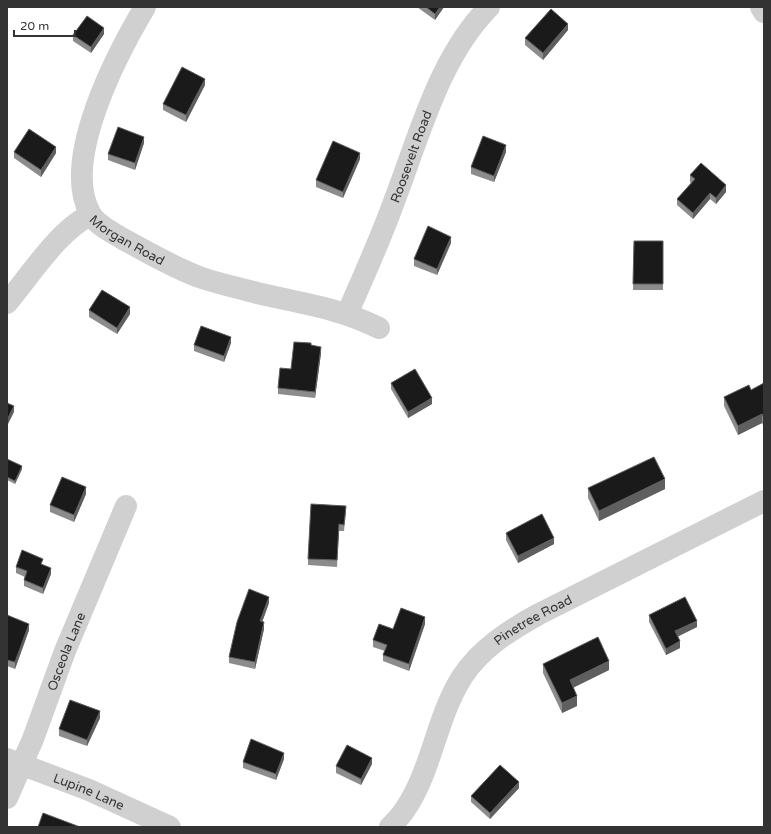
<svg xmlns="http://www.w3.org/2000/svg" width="771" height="834" viewBox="0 0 771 834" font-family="'Varela Round',sans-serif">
	<rect width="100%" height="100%" fill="#fff"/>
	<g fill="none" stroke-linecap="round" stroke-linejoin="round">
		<g stroke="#d0d0d0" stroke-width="22">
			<path id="s1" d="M145,7C117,54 61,160 90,213C96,225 112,232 123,239C149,253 174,268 202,278C220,284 239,288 257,293C299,303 340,308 379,328"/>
			<path d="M761,7L764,12"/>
			<path d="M7,303C29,277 60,228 91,215"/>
			<path id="s2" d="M347,314C364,276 381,238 395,199C420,134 439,58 489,7"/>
			<path id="s3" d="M7,759L89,790L170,827"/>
			<path id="s4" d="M7,798L33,739L65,651L126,506"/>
			<path id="s5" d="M390,827C395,822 400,817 404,811C432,771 436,718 462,677C481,648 510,630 539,614L764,501"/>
		</g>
	</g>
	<path fill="#8c8c8c" d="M417,7H444L435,20Z
		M568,30L543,60L525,45V38Z
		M104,34L91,53L73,41V35Z
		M205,85L186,122L163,110V104Z
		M144,143L135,170L108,160V154Z
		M14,152L56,153L41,177L14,158Z
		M506,152L494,182L471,174V167Z
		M360,159L343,198L316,187V180Z
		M690,175L726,192L716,204L710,199L693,219L677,205V199L691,183L690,182Z
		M634,241H663V290H633Z
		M451,243L437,275L414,266V259Z
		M89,310L130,314L117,334L89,317Z
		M231,343L224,362L194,351V345Z
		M311,345L321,353L315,398L278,394V388L291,369Z
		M391,383L432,404L408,418L391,389Z
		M764,383V427L762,423L738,435L724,406V397L751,390Z
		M7,459L22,469L15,484L7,480Z
		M588,488L665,489L599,521L588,498Z
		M86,494L74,522L50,512V505Z
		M346,512L344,531H339L337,567L308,565V559Z
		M506,533L554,544L518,563L506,540Z
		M43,565L51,574L43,594L24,586V580L25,577L16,573V567Z
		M269,603L262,622L264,629L255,669L229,663V657Z
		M7,615L29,630L15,669L7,666Z
		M649,615L697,627L678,636L680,648L666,655L649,622Z
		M425,624L409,671L383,661V655L385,651L373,647V640L393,629Z
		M543,664L609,670L573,688L577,706L562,713L543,673Z
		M100,718L87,746L59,736V729Z
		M284,759L276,780L243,768V762Z
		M372,764L361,785L336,773V766Z
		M519,788L490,819L471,802V796Z"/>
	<path fill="#5f5f5f" d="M440,7H444L435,20V14Z
		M568,24V30L543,60V53Z
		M104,28V34L91,53V47Z
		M205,79V85L186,122V115Z
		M144,137V143L135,170V163Z
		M506,145V152L494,182V176Z
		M56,147V153L41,177V170Z
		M360,153V159L343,198V192Z
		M726,185V192L716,204V198Z
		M710,193V199L693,219V213Z
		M451,237V243L437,275V269Z
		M130,307V314L117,334V328Z
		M231,337V343L224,362V356Z
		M321,347V353L315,398V392Z
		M432,398V404L408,418V412Z
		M14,406V412L7,426V420Z
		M762,414V423L738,435V426Z
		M22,466V469L15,484V481Z
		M665,479V489L599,521V511Z
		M86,487V494L74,522V515Z
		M554,538V544L518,563V556Z
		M51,568V574L43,594V588Z
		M269,597V603L260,628V621Z
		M425,617V624L409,671V664Z
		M697,621V627L675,638V631Z
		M264,622V629L255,669V662Z
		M29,624V630L15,669V662Z
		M680,641V648L666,655V649Z
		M609,661V670L570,689V680Z
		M577,696V706L562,713V703Z
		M100,711V718L87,746V740Z
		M284,753V759L276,780V774Z
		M372,758V764L361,785V779Z
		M519,782V788L490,819V813Z"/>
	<path fill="#1a1a1a" stroke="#5f5f5f" d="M426,7H440L435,14Z
		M551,9L568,24L543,53L525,38Z
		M87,16L104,28L91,47L73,35Z
		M182,67L205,79L186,115L163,104Z
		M118,127L144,137L135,163L108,154Z
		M29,129L56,147L41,170L14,152Z
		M483,136L506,145L494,176L471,167Z
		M333,141L360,153L343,192L316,180Z
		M701,163L726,185L716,198L710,193L693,213L677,199L695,179L690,175Z
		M428,226L451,237L437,269L414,259Z
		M634,241H663V284H633Z
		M102,290L130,307L117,328L89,310Z
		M201,326L231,337L224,356L194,345Z
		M294,342L311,343V345L321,347L315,392L278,388L280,368L291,369Z
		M415,369L432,398L408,412L391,383Z
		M764,383V418L762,414L738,426L724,397L749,385L751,390Z
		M7,403L14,406L7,420Z
		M654,457L665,479L599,511L588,488Z
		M7,459L22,466L15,481L7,477Z
		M62,477L86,487L74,515L50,505Z
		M311,504L346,506L344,525L339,524L337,560L308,559Z
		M542,514L554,538L518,556L506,533Z
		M22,550L43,559L41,564L51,568L43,588L24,580L27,571L16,567Z
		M249,589L269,597L260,621L264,622L255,662L229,657L237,622Z
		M685,597L697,621L675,631L680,641L666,649L649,615Z
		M401,608L425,617L409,664L383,655L387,645L373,640L379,624L393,629Z
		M7,615L29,624L15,662L7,660Z
		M598,637L609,661L570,680L577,696L562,703L543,664Z
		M70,700L100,711L87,740L59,729Z
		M251,739L284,753L276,774L243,762Z
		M347,745L372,758L361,779L336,766Z
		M500,765L519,782L490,813L471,796Z
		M43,813L80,827H38Z"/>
	<g text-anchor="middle" stroke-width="4" stroke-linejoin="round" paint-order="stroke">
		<g font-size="13" fill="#333" stroke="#fff">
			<text dy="5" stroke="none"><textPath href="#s2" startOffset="170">Roosevelt Road</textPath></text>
			<text dy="5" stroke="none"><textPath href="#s1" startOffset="267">Morgan Road</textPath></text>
			<text dy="5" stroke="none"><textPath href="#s5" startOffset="260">Pinetree Road</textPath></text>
			<text dy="5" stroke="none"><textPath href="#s4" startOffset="158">Osceola Lane</textPath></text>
			<text dy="5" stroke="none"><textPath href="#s3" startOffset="88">Lupine Lane</textPath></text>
		</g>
	</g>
	<rect width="771" height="834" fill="none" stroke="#333333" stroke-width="16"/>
	<path d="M14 30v6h61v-6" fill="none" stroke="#333333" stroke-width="2"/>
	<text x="20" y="30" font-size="12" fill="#333333" stroke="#ffffff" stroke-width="3" paint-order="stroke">20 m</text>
</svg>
